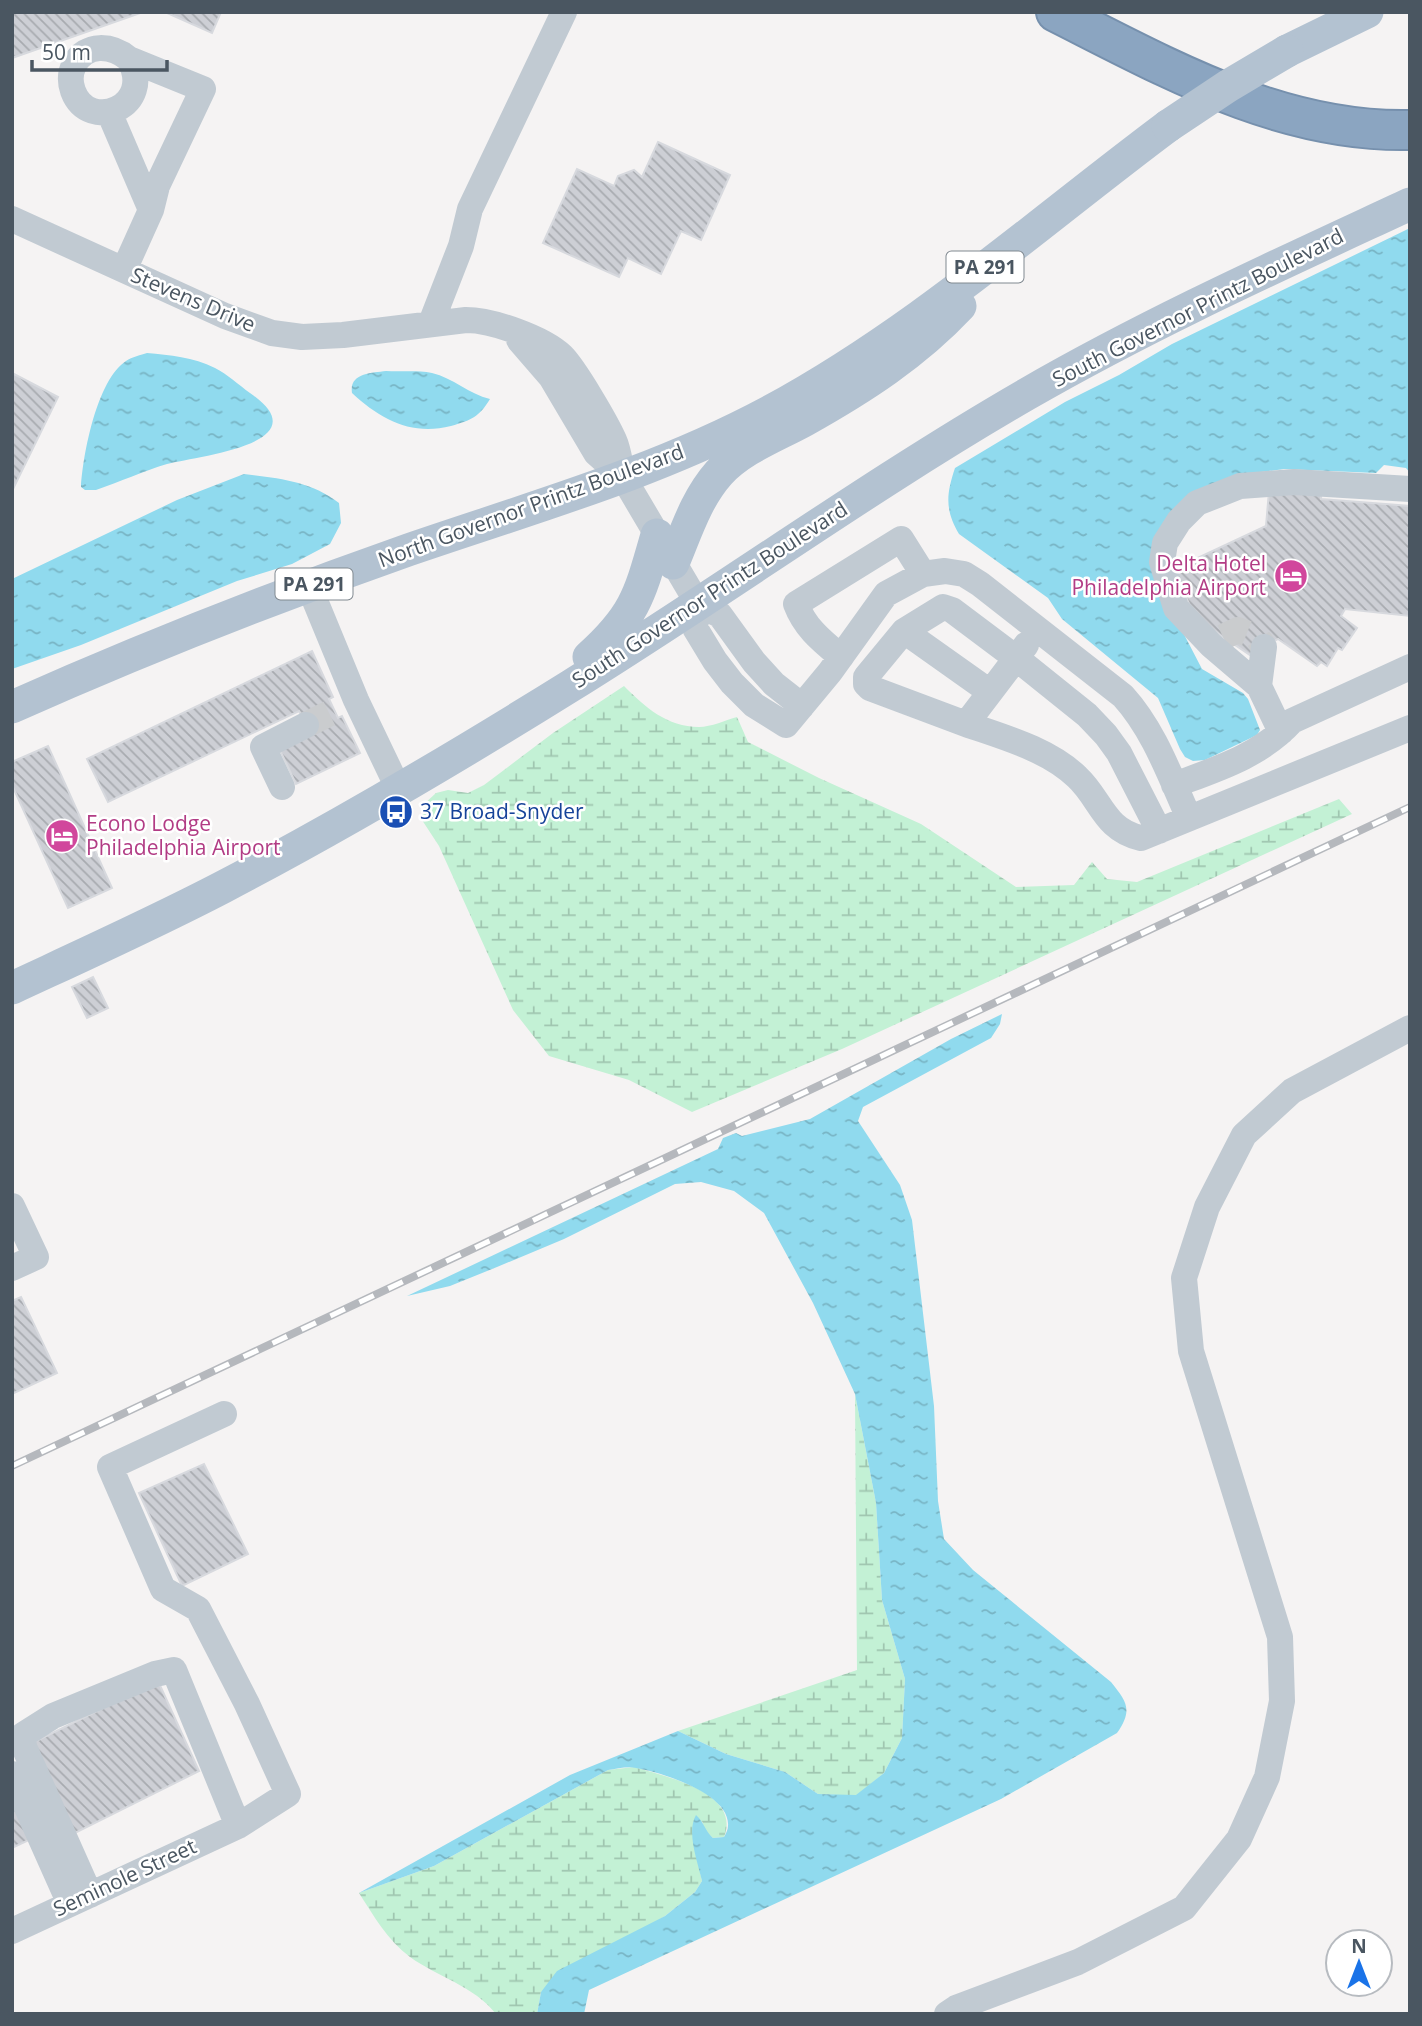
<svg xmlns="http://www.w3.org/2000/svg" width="1422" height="2026" viewBox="0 0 1422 2026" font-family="'Open Sans',sans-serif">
	<defs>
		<pattern id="wetland-marsh" width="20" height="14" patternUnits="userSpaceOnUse" patternTransform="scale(1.75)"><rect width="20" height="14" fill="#c3f1d5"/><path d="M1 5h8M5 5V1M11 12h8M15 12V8" fill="none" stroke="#a0c6b0"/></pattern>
		<pattern id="water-ripples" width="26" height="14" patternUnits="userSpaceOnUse" patternTransform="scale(1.75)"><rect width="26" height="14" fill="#90daee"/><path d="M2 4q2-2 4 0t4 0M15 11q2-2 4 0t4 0" fill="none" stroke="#78b4c4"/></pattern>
		<pattern id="building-back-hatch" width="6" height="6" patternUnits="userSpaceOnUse" patternTransform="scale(1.75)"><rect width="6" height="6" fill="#cdcfd5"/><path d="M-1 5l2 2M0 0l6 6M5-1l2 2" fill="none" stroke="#a8abb0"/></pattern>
	</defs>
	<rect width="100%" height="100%" fill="#f5f3f3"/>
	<path fill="url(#wetland-marsh)" d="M624,686C645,707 667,727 699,727C711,727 726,720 737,717L748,742L819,778L921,824L1016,887L1074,885L1092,862L1107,879L1137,882L1339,799L1352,814L842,1049L692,1112L629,1080L549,1056L513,1010L439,846L422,820L423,805L436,793L448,790L468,793L484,785L553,733Z
		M855,1394L876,1503L882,1600L905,1679L902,1738L884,1773L856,1796L818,1794L785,1772L726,1754L678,1731L857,1670Z
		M634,1767C664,1776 742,1792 724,1837L713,1838L705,1831L702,1821L694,1843L702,1881L695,1892L665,1916L541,1992L537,2014H496C474,1986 438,1977 410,1957C387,1940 374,1916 359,1893L434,1866L608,1770Z"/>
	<path fill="url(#water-ripples)" d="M1410,228V473L1406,468L1384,465L1376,473L1284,469L1247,474L1190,498L1162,592L1202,669L1243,693L1248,699L1260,730L1257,735L1205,760L1193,761L1185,757L1180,749L1158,698L1062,619L1048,598L959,534C945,510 946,495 955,468L1065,402L1119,375L1172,344Z
		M147,353C170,355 193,357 215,368C227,374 239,385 250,393C324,444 196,456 167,464C143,471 120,482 96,490H85L81,487C83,454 97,380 126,361C132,357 141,355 147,353Z
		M386,371C400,372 418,370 432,373C453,378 469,394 490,399C479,417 472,420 451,426C412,436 381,420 352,393C349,373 371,373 386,371Z
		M244,474C278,478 311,481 339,503L341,523L330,544L292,564L237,581L81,645L12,669V579L177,500Z
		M1002,1014L1000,1024L991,1038L863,1107L858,1121L900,1185L912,1220L934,1406L938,1501L944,1539L973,1570L1111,1682C1127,1702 1133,1710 1117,1733L1001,1799L589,1990L584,2014H537L541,1992L557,1971L665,1916L695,1892L702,1881C698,1863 686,1832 696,1815C704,1822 705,1831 713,1838L724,1837C726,1833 728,1830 728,1826C731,1794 661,1772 636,1768C627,1766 617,1769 608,1770L434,1866L359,1893L570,1775L678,1731L726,1754L785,1772L818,1794L856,1795L884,1773L902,1738L905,1679L882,1600L876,1503L855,1394L813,1303L764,1213L734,1191L701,1182L675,1184L564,1239L497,1267L450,1286L407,1296L718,1149L723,1138L736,1133L742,1136L810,1119L951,1039Z"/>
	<path fill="url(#building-back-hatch)" stroke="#d7d9de" stroke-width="2" d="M12,12H143L12,58Z
		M165,12H221L212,33Z
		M658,142L730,175L701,240L681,231L661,274L628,258L619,277L543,243L577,169L614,186L618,176L634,170L642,177Z
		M12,373L58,397L12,491Z
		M1322,486L1321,499L1410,506V616L1345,609L1341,616L1357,628L1342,650L1338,648L1327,666L1321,662L1317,666L1278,639L1250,655L1195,618L1174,569L1266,526L1269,491Z
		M312,651L333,697L329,699L338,718L342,716L360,753L296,784L279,748L310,733L299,711L108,802L87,759Z
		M48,746L112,888L68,908L12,785V762Z
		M93,977L108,1008L87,1018L72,987Z
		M21,1297L57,1373L12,1394V1301Z
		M204,1464L248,1554L182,1586L139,1493Z
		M158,1681L199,1771L65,1838L24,1747Z
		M12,1800L31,1839L12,1848Z"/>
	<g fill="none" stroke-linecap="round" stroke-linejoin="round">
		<path stroke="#caccce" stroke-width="26" stroke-dasharray="26 13" stroke-linecap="butt" d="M1223,637L1238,630L1258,638L1264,647
			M306,725L334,711"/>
		<g stroke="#7690ad" stroke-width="42">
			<path id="highway" d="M1056,12C1167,68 1281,133 1410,130"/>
		</g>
		<path stroke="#c1cad2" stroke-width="26" d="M109,112L151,210
			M12,219L225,316L272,333L302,337L343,335L466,320C492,320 543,338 562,356C575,369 606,422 614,440C619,451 620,465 623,477
			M124,270L151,210L157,186L203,89L129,59C112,45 86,42 74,65C70,73 70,83 73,91C89,134 156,106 129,59
			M431,323L461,246L470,209L564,12
			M519,340L551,377L596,453L623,477L698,604
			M309,586L356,700L399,790
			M698,604L695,628L715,661L732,683L754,705L786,725L830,672L886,594L923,574L945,571L964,574L980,584L1123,696C1154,730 1170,776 1189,818
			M698,604L720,615L754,662L774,684L802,706
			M904,631L990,692
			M841,657C822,641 805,628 796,604L901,539L923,574
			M1259,686L1264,647
			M966,724L1026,645
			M1281,732L1259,686L1211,645L1176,608L1162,562L1165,543L1179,521L1197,503L1240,486L1294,482L1410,489
			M1174,785C1217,769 1260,756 1292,721L1410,667
			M282,787L263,747L306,725
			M1159,831L1119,753L1106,735L1087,715L1016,658L952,610L943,607L904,631L866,677V684L870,688C902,700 934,712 966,724C1003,737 1048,749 1077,777C1101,799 1104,830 1141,838L1410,728
			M12,1206L36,1257L12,1268
			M12,1774L70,1904
			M90,1895L24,1747L23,1735L53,1716L155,1674L174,1670L238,1826
			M12,1931L238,1826L288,1794L247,1704L198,1609L163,1589L110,1467L224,1414
			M947,2014L956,2008L1078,1962L1184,1908L1239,1839L1267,1777L1282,1701L1280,1637L1191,1351L1184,1278L1207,1207L1244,1135L1292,1091L1410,1028"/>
		<path stroke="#b3c2d1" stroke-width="33" d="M1287,51L1367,12
			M673,563C686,532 696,499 719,473C742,448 776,436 805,420C862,388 915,354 960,306
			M589,657C636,615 640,594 657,535
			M12,707C142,649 274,597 408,550C530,508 655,473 769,412C914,334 1038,223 1168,126
			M12,988C83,955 154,923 223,887C342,825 458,756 572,685C725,590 871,484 1027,394C1150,323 1281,264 1410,204"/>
		<use href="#highway" stroke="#8ba5c1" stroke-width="38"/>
		<g stroke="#b5b8bd" stroke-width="8">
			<path id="rail" d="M12,1466L1410,807"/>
		</g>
		<use href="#rail" stroke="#fff" stroke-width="5" stroke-dasharray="16" stroke-linecap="butt"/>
		<path stroke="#b3c2d1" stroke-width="33" d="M1168,126L1228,86L1287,51"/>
	</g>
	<defs>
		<g id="hotel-disc" transform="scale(1.75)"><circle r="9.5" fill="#d1479c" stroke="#fff"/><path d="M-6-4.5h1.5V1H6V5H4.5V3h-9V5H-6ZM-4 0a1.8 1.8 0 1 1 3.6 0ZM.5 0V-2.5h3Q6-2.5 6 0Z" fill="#fff"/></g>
		<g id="bus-disc" transform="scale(1.75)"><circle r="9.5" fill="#1a4fb4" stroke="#fff"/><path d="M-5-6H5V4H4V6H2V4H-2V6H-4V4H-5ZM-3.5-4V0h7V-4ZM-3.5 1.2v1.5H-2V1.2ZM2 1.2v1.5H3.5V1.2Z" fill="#fff"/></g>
	</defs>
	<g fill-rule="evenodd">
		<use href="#hotel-disc" x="1291" y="576"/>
		<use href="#bus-disc" x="396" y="812"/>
		<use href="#hotel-disc" x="62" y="836"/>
	</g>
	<g text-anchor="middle" stroke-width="5" stroke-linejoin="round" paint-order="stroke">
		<g fill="#fff" stroke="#808990" stroke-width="2">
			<rect x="946.5" y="251.5" width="77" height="31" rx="5"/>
			<rect x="275.5" y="568.5" width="77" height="31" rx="5"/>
		</g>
		<g font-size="19" font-weight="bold" fill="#4a5661">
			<text x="985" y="274">PA 291</text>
			<text x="314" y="591">PA 291</text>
		</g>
		<g font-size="21" fill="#4a5661" stroke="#fff">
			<text transform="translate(193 300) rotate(23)" y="7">Stevens Drive</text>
			<text transform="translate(1198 308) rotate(-27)" y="7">South Governor Printz Boulevard</text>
			<text transform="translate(531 506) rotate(-20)" y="7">North Governor Printz Boulevard</text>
			<text transform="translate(710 595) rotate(-33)" y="7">South Governor Printz Boulevard</text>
			<text transform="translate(125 1878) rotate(-25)" y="7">Seminole Street</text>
		</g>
		<g font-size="21" fill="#b23c85" stroke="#fff" text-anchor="end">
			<text x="1266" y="571">Delta Hotel<tspan x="1266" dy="24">Philadelphia Airport</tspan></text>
			<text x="86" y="831" text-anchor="start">Econo Lodge<tspan x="86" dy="24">Philadelphia Airport</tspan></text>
		</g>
		<g font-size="21" fill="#164399" stroke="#fff" text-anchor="start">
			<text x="420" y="819">37 Broad-Snyder</text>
		</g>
	</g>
	<rect width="1422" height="2026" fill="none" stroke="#4a5661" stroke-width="28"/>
	<g transform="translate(1359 1963)"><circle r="33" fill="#ffffff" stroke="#b7bbc0" stroke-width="2"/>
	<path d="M0-5L12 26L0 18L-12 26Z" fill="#1a73e8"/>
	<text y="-10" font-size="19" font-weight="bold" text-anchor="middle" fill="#4a5661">N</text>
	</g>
	<path d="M32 60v10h135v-10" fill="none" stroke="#4a5661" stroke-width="3.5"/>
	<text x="42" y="60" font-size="21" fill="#4a5661" stroke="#ffffff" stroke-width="5" paint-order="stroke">50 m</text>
</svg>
